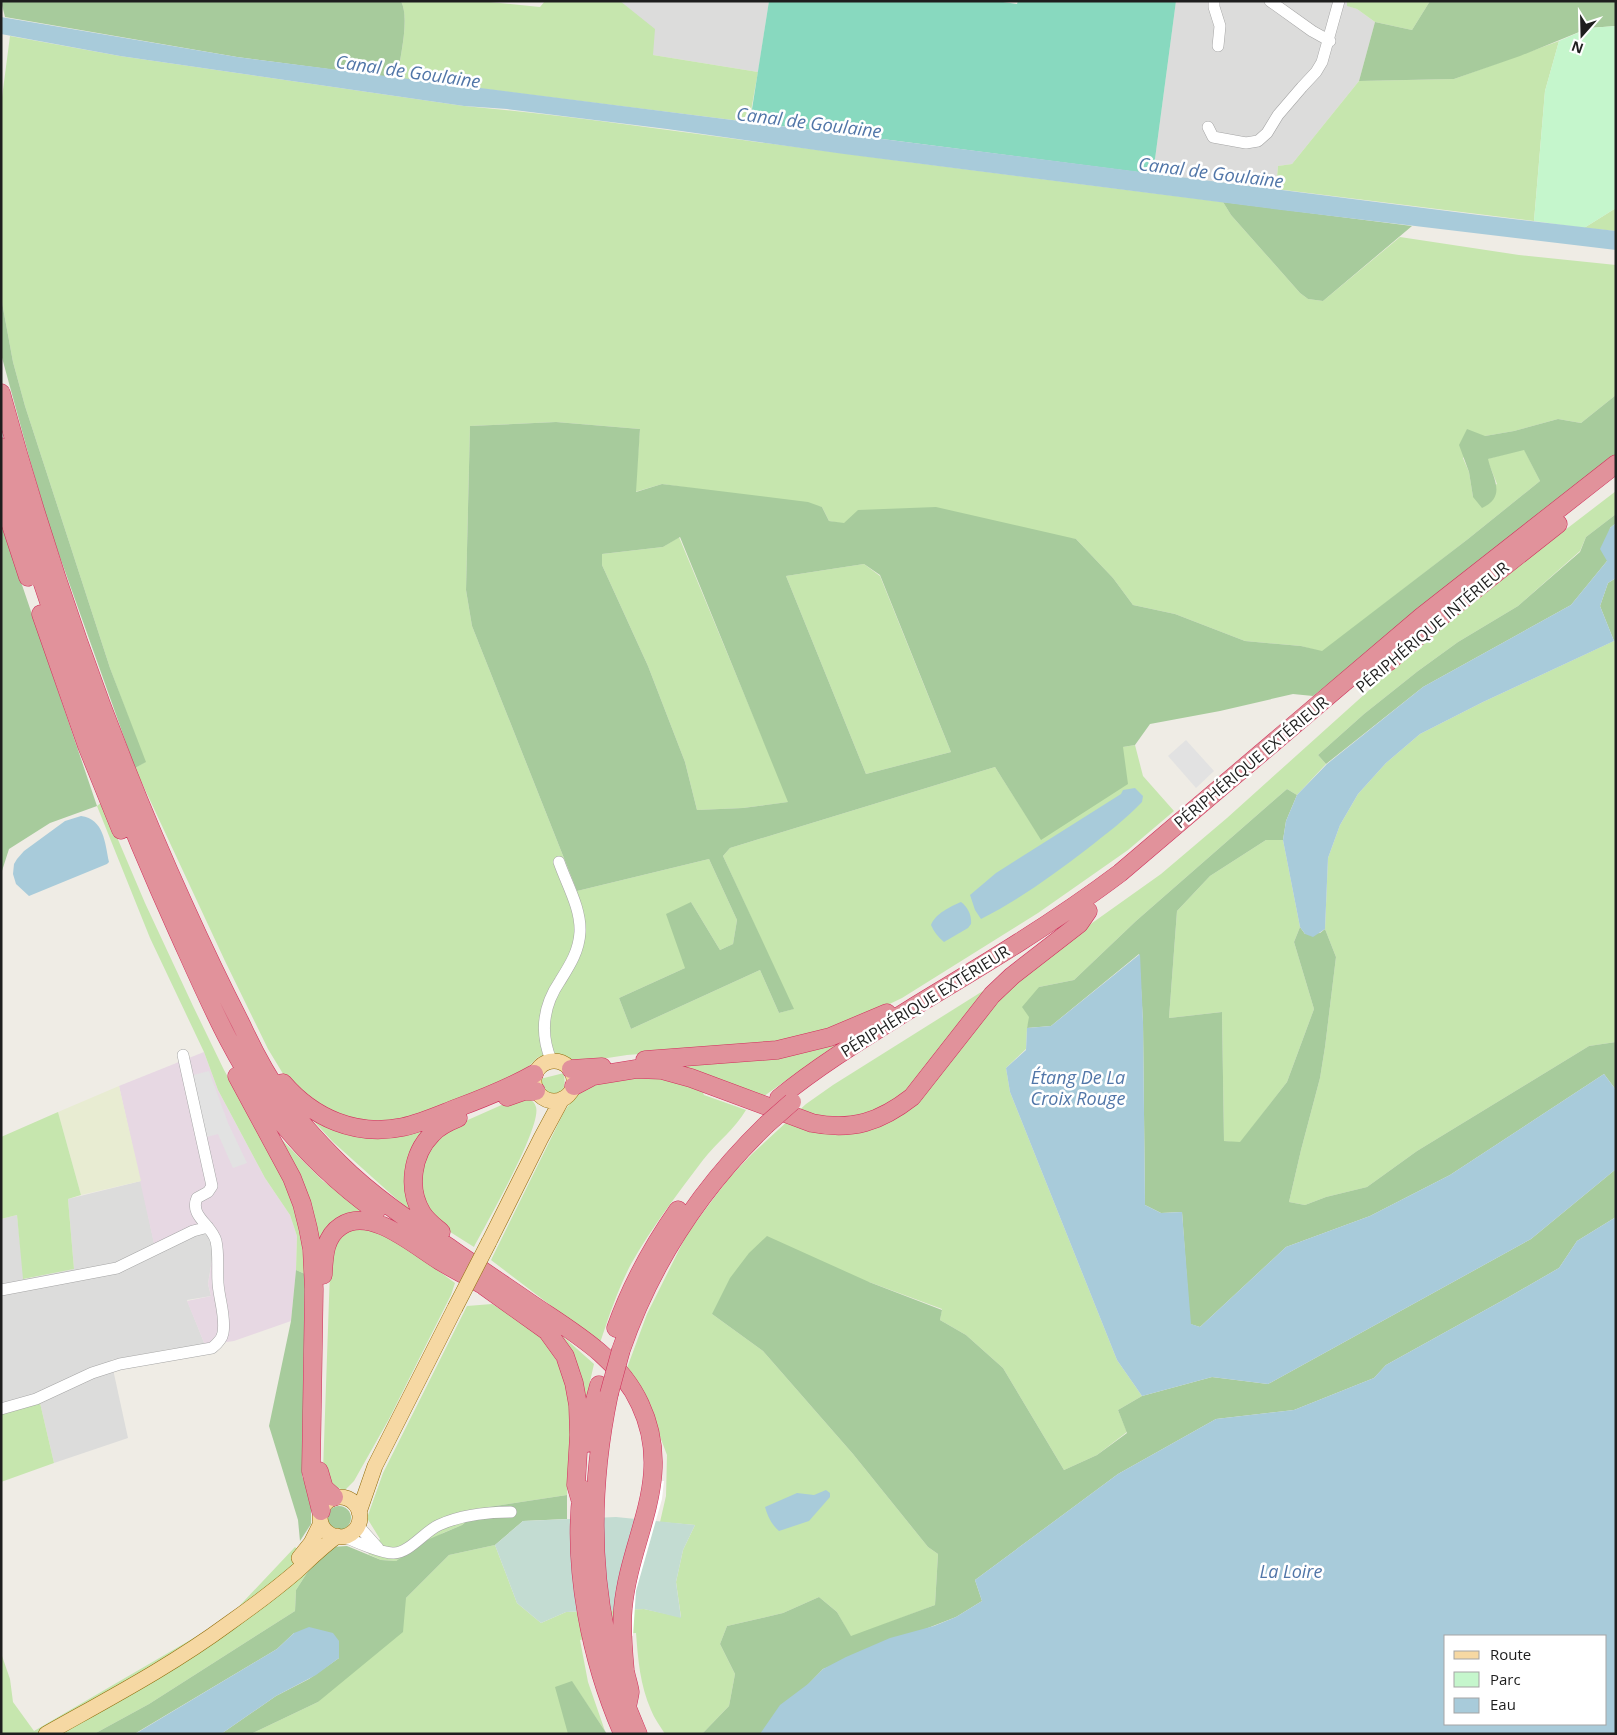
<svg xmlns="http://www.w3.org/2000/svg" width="1617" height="1735" viewBox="0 0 1617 1735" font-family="'Open Sans',sans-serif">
	<rect width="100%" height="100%" fill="#efece5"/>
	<path fill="#dcdcdb" d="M620,1H769L758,72L653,55Z
		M1176,1H1347L1348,6L1357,9L1375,22L1359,81L1292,164L1278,166L1276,189L1153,174Z
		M141,1181L154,1243L193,1226L210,1237L213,1254L208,1284L211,1296L187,1300L205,1345L170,1349L111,1360L128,1438L54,1463L40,1403L1,1414V1219L17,1215L24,1279L74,1269L68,1199Z"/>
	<path fill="#e7d8e3" d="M204,1052L218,1090L265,1178L290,1215L297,1236L296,1270L291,1321L234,1341L205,1345L187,1301L211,1296L208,1284L213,1254L210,1237L193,1226L154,1244L119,1086Z"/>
	<path fill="#e8ecd2" d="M119,1086L141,1181L81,1195L58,1112Z"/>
	<path fill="#c6e6ae" d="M401,1H479L540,7L545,1H620L655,29L653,55L758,72L749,122L397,78C400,58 410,19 401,1Z
		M1347,1H1430L1412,30L1375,22L1357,9L1347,6Z
		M10,36L120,56L464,106C575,116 685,133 796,147C938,166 1081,184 1223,202L1231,215L1300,293L1308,299L1323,301L1400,237L1519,255L1616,265V395L1581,423L1558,419L1514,431L1485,436L1463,458L1469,472L1473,497L1497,484L1487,459L1524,449L1540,481L1468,539L1322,652L1301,646L1245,641L1175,614L1133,605L1113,578L1076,539L844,524L829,521L822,507L662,484L635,492L640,429L556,422L470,426L466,590L472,626L577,891L709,859L737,920L733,944L720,950L691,902L685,968L619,998L631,1029L760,970L779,1013L793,1009L723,856L730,848L995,767L1041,839L1123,747L1135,745L1143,776L1174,811L1128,850L1038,913L902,998L850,1023L779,1043L627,1055L575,1063L557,1055L538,1057L526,1069L517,1075L443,1106L452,1127L522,1096C528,1098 534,1100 536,1107C542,1127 486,1224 474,1247L439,1225L411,1212L333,1142L308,1115L268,1049L225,961L135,768L145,762L110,668L25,406L13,362L1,297V105Z
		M1559,41L1545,91L1534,221L1276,189L1278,166L1292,164L1359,81L1454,79Z
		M1616,208V231L1584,228Z
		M1616,491V514L1586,537L1580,551L1518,606L1458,642L1418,671L1364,714L1318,755L1326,764L1297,795L1287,789L1136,921L1074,980L1039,987L1027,1028L1026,1049L1006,1068L1010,1092L1117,1360L1142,1396L1118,1410L1127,1432L1097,1455L1064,1470L1003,1368L966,1335L940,1320L942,1309L869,1282L712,1314L763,1351L853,1454L928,1547L938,1554L935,1605L851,1637L837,1612L819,1597L783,1613L727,1626L720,1644L735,1674L729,1706L702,1734H665C660,1726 654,1718 651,1710C640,1685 638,1659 636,1633L602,1635L580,1640L588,1682L605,1731L572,1682L568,1734H251L318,1702L406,1598L449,1555L495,1545L517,1603L541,1623L566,1612L644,1609L681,1617L676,1582L683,1550L695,1525L660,1522L666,1496L667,1455L642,1389L627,1368L647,1314L687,1234L729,1178L752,1154L806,1104L833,1085L986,989L997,997L1064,943L1161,874L1227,818L1386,675L1496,583Z
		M679,537L789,802L743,808L697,810L685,762L648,666L602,565V554L663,547Z
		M864,564L880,576L951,752L866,774L786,576Z
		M1616,640V1042L1589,1046L1417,1151L1367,1187L1326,1197L1305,1205L1289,1202L1301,1150L1320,1078L1325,1047L1336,957L1325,929L1328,858L1340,825L1358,794L1386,763L1420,734L1483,702Z
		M102,802L145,903L193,1006L224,1070L259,1132L284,1182L300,1225L305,1274L296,1270L297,1236L290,1215L265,1178L218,1090L204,1052L150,938L97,806Z
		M1266,840H1283L1300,927L1294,942L1314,1009L1287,1082L1240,1143L1224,1141L1222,1012L1169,1018L1177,911L1210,876Z
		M850,1035L760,1099L675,1067Z
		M564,1073C564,1078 566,1085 563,1089C553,1101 541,1091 540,1079Z
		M651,1075L700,1086L704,1095L746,1110C735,1129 717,1142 703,1160C678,1193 652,1227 631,1264C618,1289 609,1316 600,1343L491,1260L564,1112L578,1092L592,1083Z
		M58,1112L81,1195L68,1199L74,1269L23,1279L17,1215L1,1219V1137Z
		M283,1141L323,1181L370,1215L402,1244L455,1283L451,1295L389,1419L354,1481L345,1490C332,1487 327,1483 323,1471L330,1271L279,1142Z
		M492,1304L519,1320L544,1339L563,1372L572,1411L567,1495L482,1508L462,1525L443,1533L396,1561L381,1560L368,1554L380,1539L367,1518L383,1473L467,1306Z
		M550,1325L594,1364L582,1416Z
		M40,1403L54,1463L1,1482V1414Z
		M295,1547L314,1562L296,1590L295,1611L149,1704L94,1734H1V1653L10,1679L13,1702L34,1731L228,1618Z"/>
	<path fill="#a7cb9c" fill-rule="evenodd" d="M1,1H401C410,18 400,58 397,78L237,57L5,17Z
		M1430,1H1616V26L1589,28L1520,56L1454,79L1359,81L1375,22L1412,30Z
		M1223,202L1412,226L1323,301L1308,299L1300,293L1231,215Z
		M1,297L13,362L25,406L110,668L146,762L135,768L50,529L30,460L1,354Z
		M1616,395V455L1313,696L1293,694L1220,711L1150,724L1135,745L1123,747L1128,784L1041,840L995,767L730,848L723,856L794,1009L779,1013L760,970L631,1029L619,998L685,968L666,914L691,902L720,950L733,944L737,920L709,859L577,891L472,626L466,590L470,426L556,422L640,429L636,492L662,484L808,502L822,507L829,521L844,523L858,510L936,507L1076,539L1113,578L1133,605L1175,614L1245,641L1301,646L1322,651L1468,539L1540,481L1524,450L1488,459C1493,479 1507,496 1482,508L1473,497L1469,472L1459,445L1467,429L1485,436L1514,431L1558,419L1581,423ZM680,537L788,802L743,808L697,810L685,762L648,666L602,565V554L663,547ZM864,564L880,575L951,752L866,774L786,576Z
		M1616,514V523L1610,528L1607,561L1571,605L1423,687L1326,764L1318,755L1364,714L1418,671L1458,642L1518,606L1580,552L1586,537Z
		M1,523L97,806L50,823L9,849L1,874Z
		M1616,578V640L1614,641L1600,606L1608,583Z
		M1287,789L1297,795L1286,821L1283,840H1266L1210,876L1177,911L1169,1018L1222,1012L1224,1141L1240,1142L1287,1082L1314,1009L1294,942L1300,927L1305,934L1320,933L1325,929L1336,957L1325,1047L1320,1078L1301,1150L1289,1202L1305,1205L1326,1197L1367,1187L1417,1151L1589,1046L1616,1042V1090L1604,1074L1450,1175L1370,1216L1286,1247L1200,1327L1190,1324L1182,1212L1161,1213L1145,1205L1143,1022L1139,954L1051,1026L1027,1028L1029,1017L1022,1007L1039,987L1074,980L1136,921Z
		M1616,1169V1217L1577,1241L1559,1268L1507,1298L1386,1365L1374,1378L1294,1410L1216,1419L1118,1474L975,1580L982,1601L956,1617L823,1669L760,1734H702L729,1706L735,1674L720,1644L727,1626L783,1613L819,1597L837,1612L851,1636L935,1605L938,1554L928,1547L853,1454L763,1351L712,1314L730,1278L749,1253L767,1236L869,1282L942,1310L940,1320L966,1335L1003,1368L1064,1470L1097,1455L1127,1433L1118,1410L1142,1396L1212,1377L1268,1384L1531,1239Z
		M296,1270L305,1274L302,1476L311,1497V1524L300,1541L298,1520L269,1426L291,1321Z
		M567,1495V1519L523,1521L495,1545L449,1555L406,1598L403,1632L318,1702L251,1734H221L276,1696L309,1679L339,1658V1641L294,1633L277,1649L136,1733L94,1734L149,1704L295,1611L296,1590L314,1562L330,1547L347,1546L381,1560L396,1561L427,1540L462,1525L482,1508Z
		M327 1518a12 12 0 1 1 24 0a12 12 0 1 1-24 0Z
		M572,1681L605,1731L607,1734H568L555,1687Z"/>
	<path fill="#c3dcd2" d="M616,1517L695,1525L683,1550L676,1582L681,1618L644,1609L566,1612L541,1623L517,1603L495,1545L523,1521Z"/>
	<path fill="#c5f6cc" d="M1616,26V208L1584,228L1534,221L1545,91L1559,41L1589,28Z"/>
	<path fill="#88d9bf" d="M769,1H996L1017,4L1018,1H1176L1153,174L750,122Z"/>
	<path fill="#e2e2e2" d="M1186,740L1214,771L1196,788L1168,756Z
		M209,1071L228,1123L247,1163L233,1168L218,1134L206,1137L193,1075Z"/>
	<path fill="#a8cbda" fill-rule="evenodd" d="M1,17L237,57L1479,215L1616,231V250L1273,209L844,154L667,129L507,109L464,106L120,56L1,34Z
		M1616,523V578L1608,583L1600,606L1614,641L1483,702L1420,734L1386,763L1358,794L1340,825L1328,858L1325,929L1313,937L1305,934L1300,927L1283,840L1286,821L1297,795L1327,764L1423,687L1571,605L1607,561L1600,549L1610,528Z
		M1135,788L1143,796L1142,802C1125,820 1106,834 1087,849C1053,875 1019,900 981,919L975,910L970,895L996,873L1121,794L1123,790Z
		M81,816C104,819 105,843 109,862L107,864L29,896L16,884L13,874L14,864L17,859L24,851L65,821Z
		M961,902C968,907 972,916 971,924L968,928L944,942C938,937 934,932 931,925C935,914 951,906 961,902Z
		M1140,954L1143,1022L1145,1205L1161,1213L1182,1212L1191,1324L1200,1327L1286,1247L1370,1216L1450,1175L1604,1074L1616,1090V1169L1531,1239L1268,1384L1212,1377L1142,1396L1117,1360L1010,1092L1006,1068L1026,1050L1027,1028L1051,1026Z
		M1616,1217V1734H760L780,1705L808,1684L823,1669L846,1657L890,1638L934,1626L956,1617L982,1601L975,1580L1118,1474L1216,1419L1294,1410L1374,1378L1386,1365L1507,1298L1559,1268L1577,1241ZM1446,1636H1606V1724H1446Z
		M826,1490L830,1493V1497L809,1521L779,1531C771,1524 768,1517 765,1507L797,1493L814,1495Z
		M309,1627L333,1633L339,1641V1658L316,1675L276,1696L221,1734H135L277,1649L294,1633Z"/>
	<path fill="#fff" d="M648,1480L664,1481L662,1499L636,1591L633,1636L618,1637Z"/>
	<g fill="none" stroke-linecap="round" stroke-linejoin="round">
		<g stroke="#a5a5a5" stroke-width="12">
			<path id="minor" d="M1214,1V7L1220,26L1218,46
				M1270,1L1312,31L1330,41
				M1208,127L1213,137L1246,143L1258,141L1267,133L1278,115L1302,87L1316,72L1322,62L1339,1
				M551,1060C540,1033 543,1006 560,981C570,965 579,951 580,932C581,908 567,885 559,862
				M1,1290L117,1268L193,1231L208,1227
				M1,1409L36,1399L92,1373L120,1364L212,1348C217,1344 222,1339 223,1333C226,1317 219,1299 218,1283C217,1269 219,1254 216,1241C212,1225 189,1216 197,1198L208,1192L212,1186L183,1055
				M359,1523L362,1530L378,1548
				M343,1536C353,1541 384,1554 394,1553C409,1553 425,1531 439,1525C461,1515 487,1512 511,1512"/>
		</g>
		<g stroke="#906c09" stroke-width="16">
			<path id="major" d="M534 1081a20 20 0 1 1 40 0a20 20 0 1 1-40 0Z
				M489,1242L541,1138L562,1099
				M320 1517a20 20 0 1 1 40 0a20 20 0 1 1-40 0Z
				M359,1512L375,1466L455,1308
				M299,1558L311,1543L321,1523
				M46,1734C108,1699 171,1666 228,1624C252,1607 275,1590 297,1571C311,1558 322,1547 337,1536"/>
		</g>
		<g stroke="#d02f5b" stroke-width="19">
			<path id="highway" d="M1,393C49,568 109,740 184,905C202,945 221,985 241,1024C253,1050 266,1075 283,1099C299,1122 319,1143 339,1163C372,1196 411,1222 450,1248C477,1267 505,1286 533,1305C573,1332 619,1358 640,1404C675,1478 630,1535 623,1608C621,1628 623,1649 625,1670C626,1677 629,1685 630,1692C630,1694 627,1706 627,1708
				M1,447C48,613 107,775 178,932C206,994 236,1066 279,1119C307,1154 340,1185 376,1211
				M2,490L10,522L28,577
				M41,614L87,746L121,830
				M1388,662L1444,614L1558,524
				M645,1060L777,1050L830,1037L887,1013
				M571,1069L602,1067
				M237,1076L292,1178L302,1204L308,1228L312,1249L314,1289L311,1471L321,1511
				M283,1083C313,1118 356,1137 403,1127C421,1123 439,1115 457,1108C484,1098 509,1088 534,1074
				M574,1086L593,1076L636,1069L662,1070L691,1078L812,1123C852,1131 880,1122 912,1097L992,995L1012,976L1079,924L1088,911
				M507,1097L524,1091H536
				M779,1098C822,1063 869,1035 915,1006C985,964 1055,922 1120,873L1421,617L1616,464
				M441,1232C434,1226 427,1221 422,1213C407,1189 412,1154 432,1134C439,1126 448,1122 458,1118
				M323,1275C324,1257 324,1237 341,1226C371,1206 415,1246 440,1261C453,1269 467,1276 481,1284
				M484,1286L547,1331L565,1356L574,1383L578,1405L579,1435L576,1485L580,1499
				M616,1328C631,1286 652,1247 678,1210
				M621,1350C651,1263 700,1189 766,1125
				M609,1394C585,1509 590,1625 638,1734
				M587,1443L591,1415L599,1385
				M319,1471L324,1488L334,1497
				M582,1489C572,1568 591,1661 623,1734"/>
		</g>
		<use href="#minor" stroke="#fff" stroke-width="11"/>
		<use href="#major" stroke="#f6d8a3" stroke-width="15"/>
		<use href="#highway" stroke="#e1929b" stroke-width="18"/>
		<g stroke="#906c09" stroke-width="16" stroke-linecap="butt">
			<path id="major-bridge" d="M455,1308L489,1242"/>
		</g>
		<g stroke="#d02f5b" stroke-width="19" stroke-linecap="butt">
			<path id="highway-bridge" d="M766,1125L792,1102
				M609,1394L621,1350"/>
		</g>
		<use href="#major-bridge" stroke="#f6d8a3" stroke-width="15"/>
		<use href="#highway-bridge" stroke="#e1929b" stroke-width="18"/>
	</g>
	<g text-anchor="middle" stroke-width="5" stroke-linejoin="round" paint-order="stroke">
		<g font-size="16" fill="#1e1e1e" stroke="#fff">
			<text transform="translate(1432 627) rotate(-40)" y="6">PÉRIPHÉRIQUE INTÉRIEUR</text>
			<text transform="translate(1251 762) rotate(-40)" y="6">PÉRIPHÉRIQUE EXTÉRIEUR</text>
			<text transform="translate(925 1001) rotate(-32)" y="6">PÉRIPHÉRIQUE EXTÉRIEUR</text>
		</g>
		<g font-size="18" font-style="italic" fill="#5176a8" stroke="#fff">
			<text transform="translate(408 72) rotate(8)" y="6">Canal de Goulaine</text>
			<text transform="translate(809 123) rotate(7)" y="6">Canal de Goulaine</text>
			<text transform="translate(1211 173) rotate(7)" y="6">Canal de Goulaine</text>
			<text x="1078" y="1084">Étang De La<tspan x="1078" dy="21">Croix Rouge</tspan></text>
			<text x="1291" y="1578">La Loire</text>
		</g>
	</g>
	<rect width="1617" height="1735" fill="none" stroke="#1e1e1e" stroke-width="5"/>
	<rect x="1444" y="1635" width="162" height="90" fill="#ffffff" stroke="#a5a5a5"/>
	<rect x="1454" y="1651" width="25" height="8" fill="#f6d8a3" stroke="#a5a5a5"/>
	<text x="1490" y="1660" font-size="15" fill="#1e1e1e">Route</text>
	<rect x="1454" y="1672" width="25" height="15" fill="#c5f6cc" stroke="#a5a5a5"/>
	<text x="1490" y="1685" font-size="15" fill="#1e1e1e">Parc</text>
	<rect x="1454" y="1698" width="25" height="15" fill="#a8cbda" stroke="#a5a5a5"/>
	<text x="1490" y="1710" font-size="15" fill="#1e1e1e">Eau</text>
	<g transform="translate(1582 35) rotate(200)" stroke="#ffffff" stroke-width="4" paint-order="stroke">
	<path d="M0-4L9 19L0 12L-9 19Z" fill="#1e1e1e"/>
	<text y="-8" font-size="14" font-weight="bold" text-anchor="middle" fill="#1e1e1e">N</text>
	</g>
</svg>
